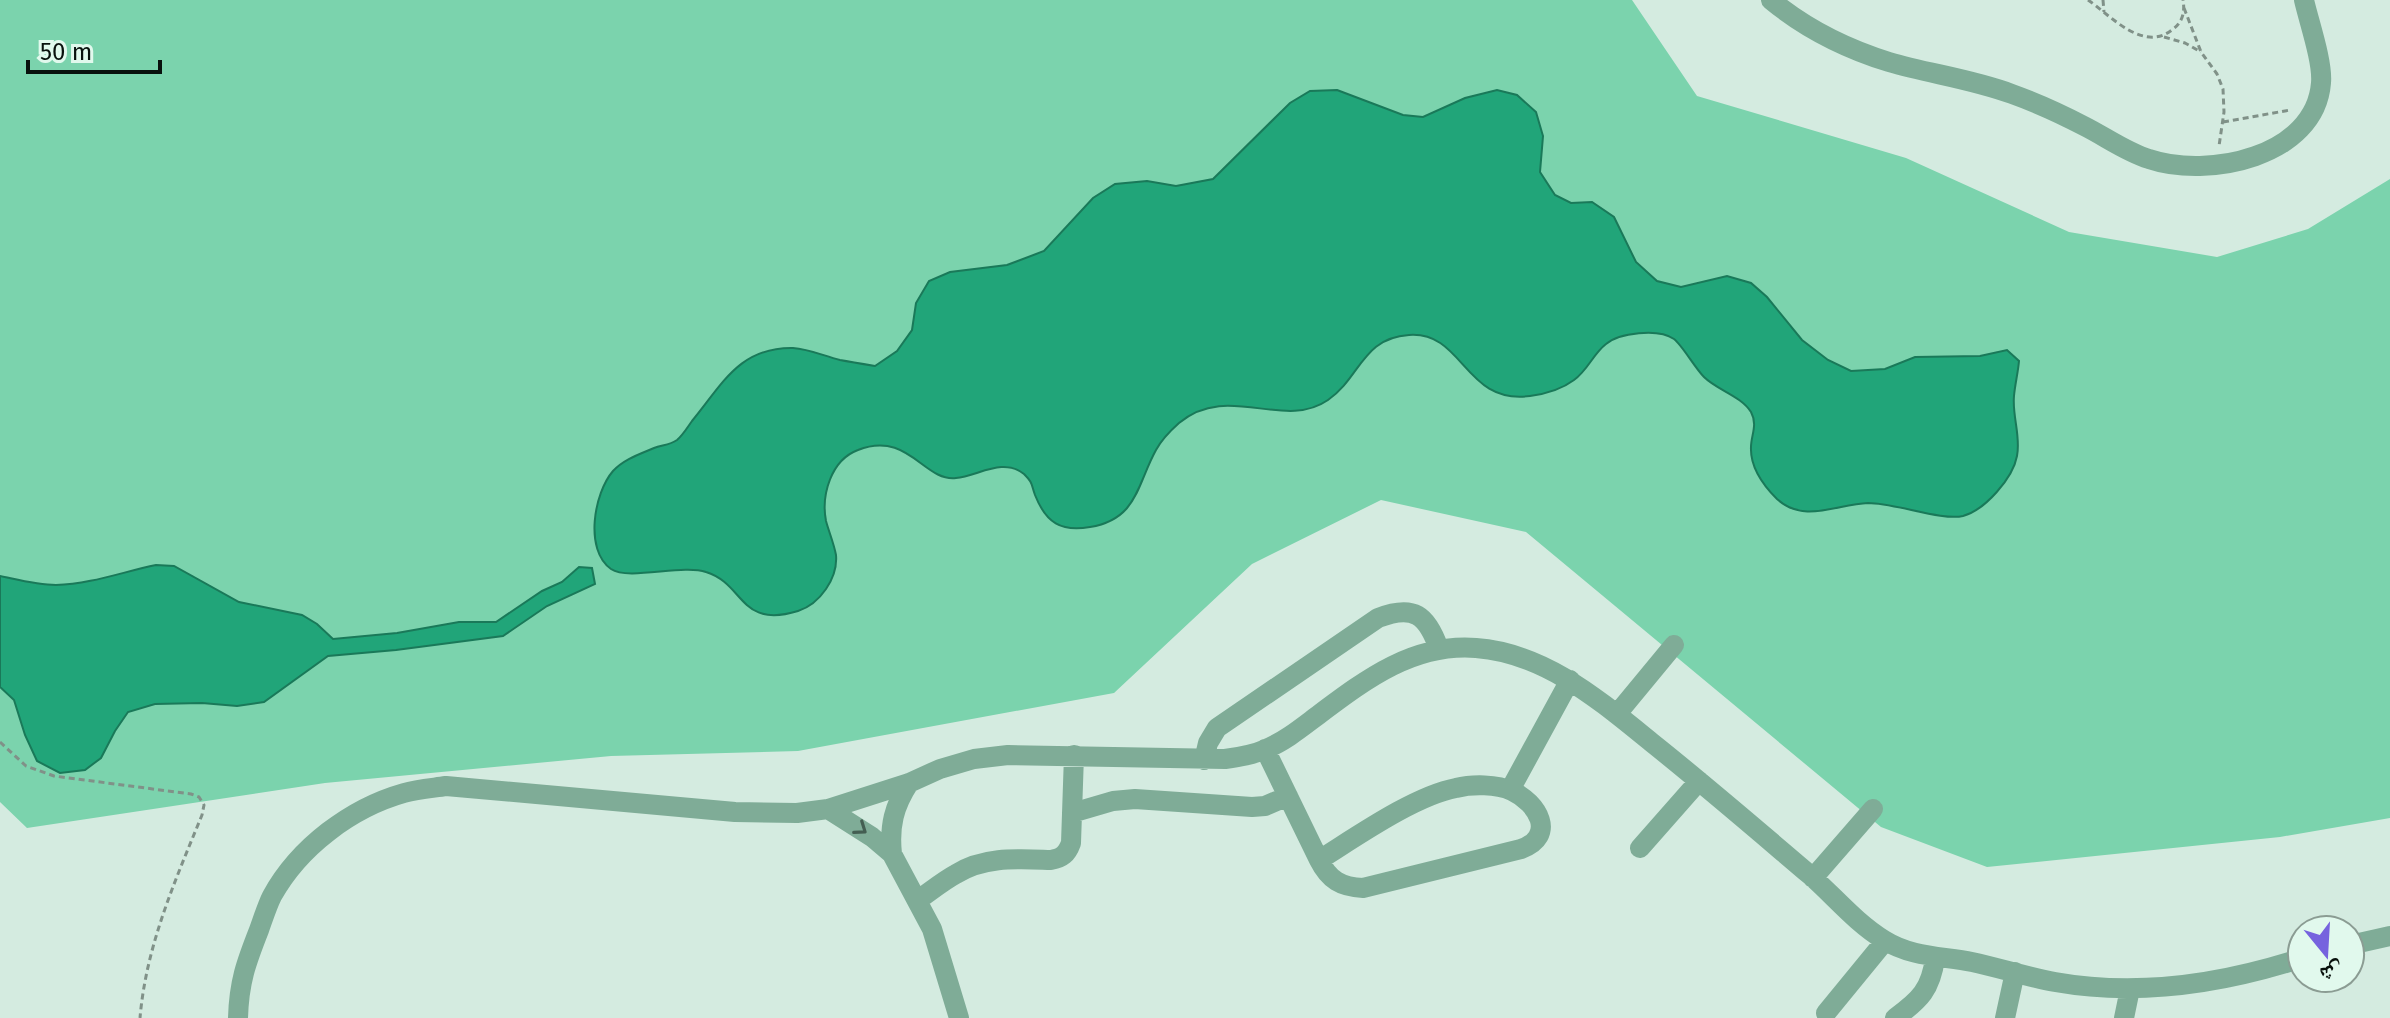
<svg xmlns="http://www.w3.org/2000/svg" width="2390" height="1018" viewBox="0 0 2390 1018" font-family="'Fira Sans','Noto Naskh Arabic',sans-serif">
	<rect width="100%" height="100%" fill="#d4ebe0"/>
	<path fill="#7bd3ad" d="M0,0H1632L1697,96L1906,158L2069,232L2217,257L2308,229L2390,179V818L2280,837L1987,867L1881,827L1526,532L1381,500L1252,564L1114,693L798,751L611,756L325,783L27,828L0,802Z"/>
	<path fill="#21a579" stroke="#1a7959" stroke-width="2" d="M1337,90L1403,115L1423,117L1465,98L1497,90L1517,95L1536,112L1543,136L1540,172L1555,195L1571,203L1592,202L1614,217L1636,262L1657,281L1681,287L1727,276L1751,283L1767,297L1802,340L1828,360L1851,371L1885,369L1915,357L1980,356L2007,350L2019,361C2018,373 2015,384 2014,396C2012,416 2021,436 2017,456C2013,478 1985,510 1963,516C1942,521 1895,503 1868,503C1837,504 1804,524 1777,499C1763,485 1750,467 1751,447C1751,435 1758,425 1751,412C1741,396 1717,390 1704,377C1695,368 1682,345 1674,339C1658,328 1619,333 1606,344C1593,354 1588,370 1574,380C1562,389 1545,394 1530,396C1464,405 1464,331 1409,335C1362,338 1361,377 1328,400C1283,431 1228,382 1179,423C1170,431 1162,439 1156,450C1137,484 1138,519 1090,527C1061,532 1046,523 1035,495C1031,484 1033,483 1024,474C1003,457 978,476 956,478C924,482 908,430 858,450C831,460 821,495 826,521C829,532 834,544 836,555C838,578 820,604 798,611C739,629 745,584 706,572C682,564 629,581 611,569C584,550 594,493 613,471C624,459 640,454 654,448C662,445 670,445 677,440C683,435 687,428 692,421C722,385 739,347 793,348C809,349 824,356 840,360C851,362 863,364 875,366L897,351L912,330L916,303L929,281L950,272L1007,265L1044,251L1093,198L1115,184L1147,181L1176,186L1213,179L1290,103L1310,91Z
		M156,565L174,566L239,602L302,615L317,624L333,639L397,633L459,622H496L542,591L562,582L579,567L592,568L595,584L547,606L503,636L396,650L328,656L264,702L237,706L202,703L155,704L128,712L115,731L101,758L85,770L60,773L37,761L25,735L14,700L0,687V576C19,580 37,585 56,585C91,584 122,572 156,565Z"/>
	<g fill="none" stroke-linecap="round" stroke-linejoin="round">
		<path stroke="#809188" stroke-width="3" stroke-dasharray="6 4" stroke-linecap="butt" d="M2088,0C2110,15 2144,54 2173,29C2183,22 2185,11 2183,0
			M2103,0L2104,12
			M2184,8L2201,52L2217,74L2223,89L2224,112L2219,146
			M2164,37L2185,43L2201,52
			M2223,122L2290,110
			M0,742L26,766L54,776L191,794L199,797L204,805L202,815C175,881 146,946 140,1018"/>
		<path stroke="#7fac97" stroke-width="20" d="M1771,0C1805,28 1847,49 1889,62C1930,74 1972,79 2012,94C2037,103 2061,114 2084,126C2106,137 2126,152 2149,159C2208,179 2315,157 2321,83C2323,62 2309,22 2304,0
			M1617,714L1674,645
			M1265,749L1319,860C1329,880 1341,887 1363,888L1521,849C1557,836 1538,803 1512,791C1497,784 1472,784 1456,788C1414,796 1356,837 1319,860
			M1204,760L1208,743L1217,728L1378,618C1414,604 1427,615 1439,649
			M1510,790L1570,680
			M828,809L872,837L892,854L932,929L959,1018
			M1072,813L1113,801L1135,799L1252,807L1265,806L1288,796
			M1640,848L1699,781
			M892,854C889,826 894,806 909,783
			M1813,878L1873,809
			M918,900C931,891 943,881 956,874C985,856 1019,859 1051,860C1062,858 1067,854 1071,843L1074,755
			M2350,945L2390,936
			M1826,1013L1885,941
			M238,1018C239,982 246,963 259,930C263,919 267,906 272,896C299,847 351,808 404,793C418,789 433,788 446,786L735,812L797,813L828,809L909,783L940,769L974,759L1008,755L1225,759C1239,757 1253,755 1266,749C1285,741 1301,728 1317,716C1365,680 1413,643 1476,648C1545,653 1599,700 1651,742C1705,785 1757,830 1810,875C1834,896 1856,923 1884,940C1911,957 1941,956 1972,962C2000,968 2027,977 2055,982C2139,997 2222,984 2302,958
			M1895,1018C1920,1000 1931,989 1935,958
			M2005,1018L2015,972
			M2124,1018L2130,989"/>
	</g>
	<defs><path id="oneway-chevron" d="M-2-3.5L2.5 0L-2 3.5" fill="none" stroke-width="1.6" stroke-linecap="round" stroke-linejoin="round" transform="scale(2)"/></defs>
	<use stroke="#445e52" href="#oneway-chevron" transform="translate(861 829) rotate(35)"/>
	<g transform="translate(2326 954) rotate(162)"><circle r="38" fill="#e1f9ed" stroke="#8b9c93" stroke-width="2"/>
	<path d="M0-6L14 30L0 20L-14 30Z" fill="#7663de"/>
	<text y="-12" font-size="22" font-weight="bold" text-anchor="middle" fill="#09110d">ش</text>
	</g>
	<path d="M28 60v12h132v-12" fill="none" stroke="#09110d" stroke-width="4"/>
	<text x="40" y="60" font-size="24" fill="#09110d" stroke="#e1f9ed" stroke-width="6" paint-order="stroke">50 m</text>
</svg>
